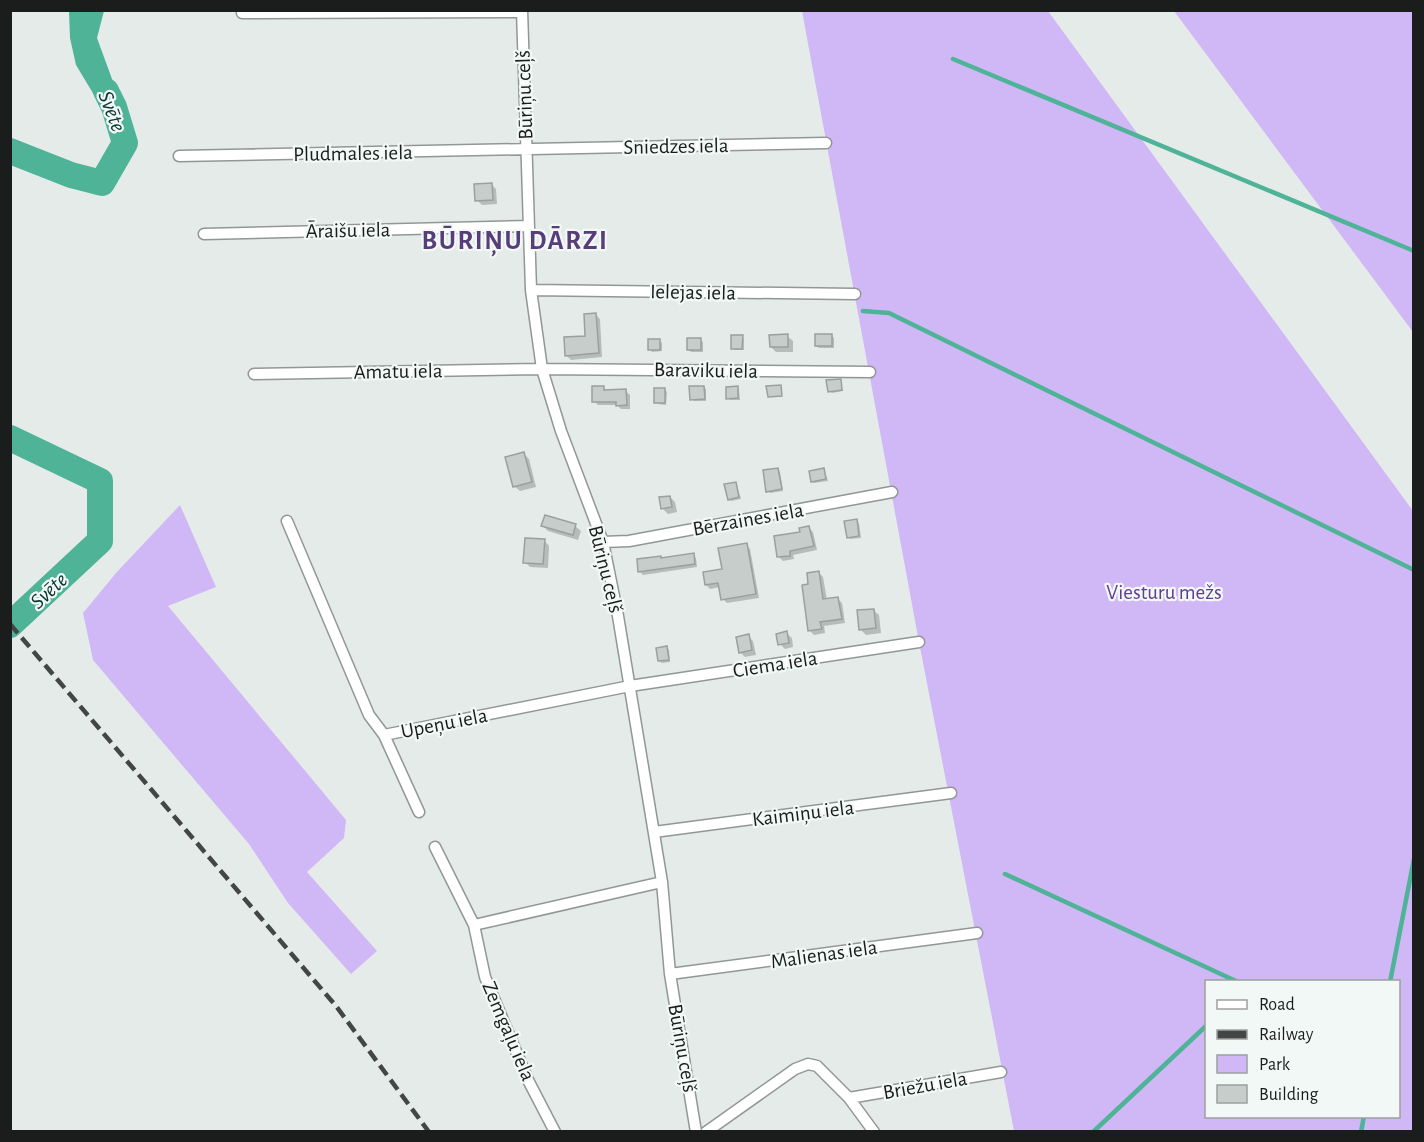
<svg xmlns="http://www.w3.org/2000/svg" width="1424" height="1142" viewBox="0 0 1424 1142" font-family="'Alegreya Sans',sans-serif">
	<rect width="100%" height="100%" fill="#e4ebe8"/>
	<path fill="#d0b8f6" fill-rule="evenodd" d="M802,11H1048L1413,511V1131H1014L919,642ZM1206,982H1398V1116H1206Z
		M1174,11H1413V332Z
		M180,505L216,587L168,606L346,820L344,838L307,872L377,951L351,974L288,903L249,844L93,660L83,613L116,573Z"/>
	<path fill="#4eb397" d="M69,11H104L97,38L127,120L111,123L76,65L70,38Z"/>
	<path fill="#0003" d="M491,184L496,189L497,204L482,205L477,200Z
		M596,315L600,319L602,357L571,360L566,355L587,337Z
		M742,336L744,339V350H735L732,348Z
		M787,336L793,341V352H776L771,347Z
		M832,336L834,338V348H819L816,346Z
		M659,340L662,343V351L652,352L650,349Z
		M700,340L703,342V352H691L689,350Z
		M840,381L843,391L832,393L830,391Z
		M703,387L706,389V401H694L692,399Z
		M603,388L607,391H626L630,395V409H621L617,405H598L594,401Z
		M737,388L739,390L740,400H730L728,398Z
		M665,390L667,392L666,405L658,404L656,402Z
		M524,454L529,459L536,487L520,491L514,486Z
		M777,469L780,472L783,491L770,493L768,491Z
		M824,469L828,481L814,483L812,481Z
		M736,483L741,499L731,501L729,499Z
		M670,497L675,502L677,512L668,514L663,509Z
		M856,521L859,523L861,538L850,539L848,537Z
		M543,526H575L581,531L578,540L548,531Z
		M809,528L813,532L817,550L793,555L794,559L783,561L779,557Z
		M544,540L549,546L548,568L530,567L525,562Z
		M746,545L750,549L759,598L727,603L723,599L720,587L710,589L706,585L723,570Z
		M693,555L696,558L697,567L643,575L640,572L663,560Z
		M819,573L823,577L827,600L837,598L842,603L845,623L824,626L825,633L814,635L810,631L804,586L810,585Z
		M873,610L879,615L881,633L866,635L861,630Z
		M786,633L792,638L793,647L785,649L780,644Z
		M748,636L753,641L756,655L745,657L740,652Z
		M667,648L669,650L670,662L662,663L659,661Z"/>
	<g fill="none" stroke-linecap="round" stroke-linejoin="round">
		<path stroke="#4eb397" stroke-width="4.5" d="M953,59L1414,251
			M863,311L889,313L1414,570
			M1005,874L1238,982
			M1390,982L1414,859
			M1093,1132L1206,1026
			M1361,1132L1364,1116"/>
		<path stroke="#4eb397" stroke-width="26" d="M10,151L71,175L102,183L125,143L114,107L106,91
			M10,438L100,481V541L10,625"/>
	</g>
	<path fill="#c7cdcb" stroke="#9aa09e" stroke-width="1.5" d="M492,183L493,200L475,201L474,184Z
		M596,313L599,353L565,356L564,337L585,336L584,314Z
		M788,334V347H770L769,335Z
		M815,334H832V346H815Z
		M731,335H743L742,349H731Z
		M687,338H701V350H687Z
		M648,339H660V350H648Z
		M841,379L842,390L828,392L826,380Z
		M781,385L782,396L768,397L766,386Z
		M592,386H604V390L626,389L627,405L616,406V402H592Z
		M689,386H704L705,399L690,400Z
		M738,386V398L726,399V387Z
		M654,388H665V403H654Z
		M524,452L532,482L513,487L505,457Z
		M778,468L782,489L766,492L763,470Z
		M824,468L826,479L811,482L809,471Z
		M736,482L739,497L728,500L724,484Z
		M670,496L672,507L661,509L659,497Z
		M545,515L576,524L573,535L541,526Z
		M857,519L859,536L847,538L844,521Z
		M809,526L814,546L790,551V556L777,557L774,536L800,532L799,528Z
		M525,538L545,539L543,564L523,563Z
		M747,543L756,594L721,600L718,583L705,585L703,572L722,569L718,548Z
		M694,553L695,564L638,572L637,559L661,556V558Z
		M819,571L823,599L838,597L842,619L820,622L822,629L808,631L802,585L808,584L807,573Z
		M874,609L876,628L859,630L857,610Z
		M787,631L789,643L778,645L776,634Z
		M749,634L752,650L739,653L736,637Z
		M667,646L669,660L658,661L656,648Z"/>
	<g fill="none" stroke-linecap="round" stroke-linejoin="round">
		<g stroke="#919794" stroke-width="13">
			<path id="street" d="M522,10L531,290L542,369L561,431L603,542L618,616L662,882L670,974L696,1132
				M242,13L522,12
				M179,156L826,143
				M204,234L529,226
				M531,290L855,294
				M254,374L542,369L870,372
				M287,521L369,715L384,735L630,686L919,642
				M603,542L629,541L892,492
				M384,735L419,812
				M654,832L951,793
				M435,847L474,925L485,977L528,1080L555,1132
				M474,925L662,882
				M670,974L977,933
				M849,1098L1001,1072
				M706,1132L795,1069L808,1064L817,1066L849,1098L874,1132"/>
		</g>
		<use href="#street" stroke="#fff" stroke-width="10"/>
		<path stroke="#434645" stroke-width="4.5" stroke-dasharray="12 6" stroke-linecap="butt" d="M10,624L336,1006L429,1132"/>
	</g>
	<g text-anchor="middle" stroke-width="4.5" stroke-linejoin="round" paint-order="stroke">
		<g font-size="21" fill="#1b1d1d" stroke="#f2f8f6">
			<text transform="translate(524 95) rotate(-92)" y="7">Būriņu ceļš</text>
			<text transform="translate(676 146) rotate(-1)" y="7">Sniedzes iela</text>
			<text transform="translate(353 153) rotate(-1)" y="7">Pludmales iela</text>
			<text transform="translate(348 230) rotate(-1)" y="7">Āraišu iela</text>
			<text transform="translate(693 292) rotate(1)" y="7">Ielejas iela</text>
			<text transform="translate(706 370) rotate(1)" y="7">Baraviku iela</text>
			<text transform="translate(398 371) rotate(-1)" y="7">Amatu iela</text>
			<text transform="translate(748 519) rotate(-10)" y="7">Bērzaines iela</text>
			<text transform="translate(606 569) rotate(76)" y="7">Būriņu ceļš</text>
			<text transform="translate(775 664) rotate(-9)" y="7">Ciema iela</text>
			<text transform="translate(444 723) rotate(-11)" y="7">Upeņu iela</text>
			<text transform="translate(803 813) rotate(-7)" y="7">Kaimiņu iela</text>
			<text transform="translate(824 954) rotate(-8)" y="7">Malienas iela</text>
			<text transform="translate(509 1031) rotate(67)" y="7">Zemgaļu iela</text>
			<text transform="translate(683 1048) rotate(80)" y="7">Būriņu ceļš</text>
			<text transform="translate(925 1085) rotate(-10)" y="7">Briežu iela</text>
		</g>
		<g font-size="21" fill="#633d90" stroke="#f2f8f6">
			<text x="1164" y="599">Viesturu mežs</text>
		</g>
		<g font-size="22" font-style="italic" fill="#07362b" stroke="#f2f8f6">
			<text transform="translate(113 111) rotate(69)" y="8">Svēte</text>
			<text transform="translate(48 590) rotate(-43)" y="8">Svēte</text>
		</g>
		<g font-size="27" font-weight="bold" letter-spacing="1.5" fill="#573d79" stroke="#f2f8f6">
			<text x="515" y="249">BŪRIŅU DĀRZI</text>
		</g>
	</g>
	<rect width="1424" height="1142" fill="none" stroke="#1b1d1d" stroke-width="24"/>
	<rect x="1205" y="980" width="195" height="138" fill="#f2f8f6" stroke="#9ca09f" stroke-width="1.5"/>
	<rect x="1217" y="1000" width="30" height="9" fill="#ffffff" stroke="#9ca09f" stroke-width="1.5"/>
	<text x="1259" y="1010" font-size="18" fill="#1b1d1d">Road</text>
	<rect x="1217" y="1030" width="30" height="9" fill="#434645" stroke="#9ca09f" stroke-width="1.5"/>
	<text x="1259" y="1040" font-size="18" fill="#1b1d1d">Railway</text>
	<rect x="1217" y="1055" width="30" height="18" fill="#d0b8f6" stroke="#9ca09f" stroke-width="1.5"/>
	<text x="1259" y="1070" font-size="18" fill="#1b1d1d">Park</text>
	<rect x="1217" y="1085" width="30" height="18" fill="#c7cdcb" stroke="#9ca09f" stroke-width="1.5"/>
	<text x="1259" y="1100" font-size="18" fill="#1b1d1d">Building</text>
</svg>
